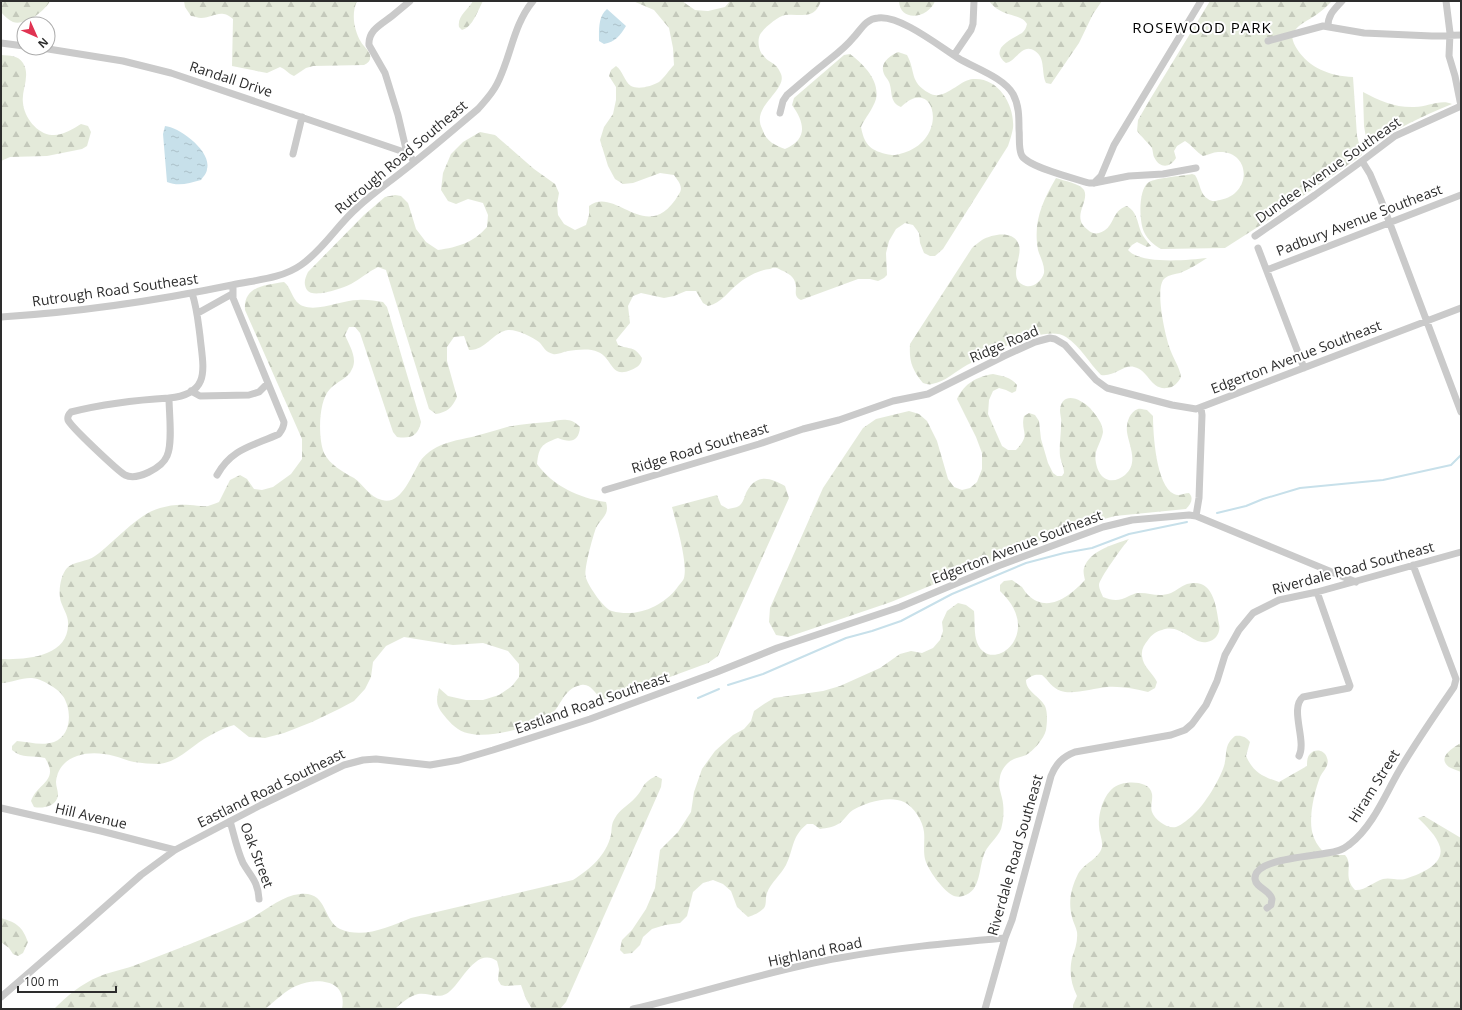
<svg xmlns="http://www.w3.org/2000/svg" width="1462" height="1010" viewBox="0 0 1462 1010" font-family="'Open Sans',sans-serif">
	<defs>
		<pattern id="forest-firs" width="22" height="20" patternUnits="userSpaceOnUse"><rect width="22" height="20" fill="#e4eada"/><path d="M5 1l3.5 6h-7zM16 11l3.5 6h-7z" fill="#c4c9bb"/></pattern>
		<pattern id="water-ripples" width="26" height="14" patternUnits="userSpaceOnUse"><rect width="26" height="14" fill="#c7e0ea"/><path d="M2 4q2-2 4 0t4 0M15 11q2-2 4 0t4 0" fill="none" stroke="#abc0c9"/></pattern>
	</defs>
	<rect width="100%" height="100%" fill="#fff"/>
	<path fill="url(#forest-firs)" d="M1,1H50C45,11 25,26 13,22C9,20 4,16 1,12Z
		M184,1H357C351,14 354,30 361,42C363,46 369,50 370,55C371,60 369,63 364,65L313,66L306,68L294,76C288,74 286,69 280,67L267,73L232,66L233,19C220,8 214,18 201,18C198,18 194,16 191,16L185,7Z
		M473,1H483C478,10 473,27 462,30L459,27C457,16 468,10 473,1Z
		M633,1H682L695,10L708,11L725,7L730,1H821C814,21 801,13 785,15C779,16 765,27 761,33C757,38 758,50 763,55C769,64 776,61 781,74C787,89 757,104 760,122C760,125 762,128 763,131C766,141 776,146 785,149C808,139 805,123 792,105L794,98L844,55L850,54C863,64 880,80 876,99C873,109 865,118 861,127C864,143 869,150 886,154C895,156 897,155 906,152C950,136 934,74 901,107C889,102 893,92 889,82C888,79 885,77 884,74C879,63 890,56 898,52L907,55C916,71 909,82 929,93C944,102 959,80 973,79C999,77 1015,106 1013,128C1012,134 1010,140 1008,146L943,249L935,256H930L924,253L920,243L919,233L913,225L905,223L896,229L889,241L886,253L887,275L884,278L878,281L870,279H858L801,300C792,296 798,289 795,282C793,275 785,272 779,269C775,267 773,268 770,269C759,270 748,276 739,283C728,291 722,303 708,306L703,303L696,291H686L674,296L664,298L641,293L633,296L628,306L630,323L616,340L618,345C629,350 634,345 642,358C641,365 638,367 631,370C610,379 613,358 598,352C589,348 577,350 568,351C563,352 557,355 553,354C545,352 544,347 539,342C533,337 516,329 508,330C493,332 485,351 469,350L464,336L454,337L447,347V361L457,397C452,408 447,412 436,414L429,409L386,270L378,267C368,272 360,279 351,284C343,288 313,299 307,290C303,284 305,278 308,272L364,215L385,197L395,195L401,196L408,203L416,229L426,242L438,250C458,247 473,243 487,227L488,215L483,203L468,199L456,204L448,201L441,190L443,173L451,154L463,142L480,132L495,135L534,169L555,184L559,193L557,204L558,215L564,224L575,230L586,225L589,215V206C616,185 647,248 679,194C684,187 678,181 674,175L660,173L633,183L623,184L615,179L608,166L600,140L604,127L613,114L616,100V87L609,76L611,70L616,66C623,71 624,81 631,86C639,90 652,86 659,82C664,78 669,70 674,65L673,48L669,28L654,10Z
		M899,1H935C929,18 900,23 899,1Z
		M989,1H1102L1093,14L1079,43L1051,84L1046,83C1041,73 1046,58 1035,51C1022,42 1016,62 1006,63C988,49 1012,39 1022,33C1025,30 1026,28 1027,24C1022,13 1001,18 989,1Z
		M1210,1H1332C1327,6 1322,11 1316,15C1309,20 1298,24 1294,32C1290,37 1294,44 1297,49C1309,68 1330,76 1353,77L1357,136L1362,155L1264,223L1225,248L1161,249C1154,245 1147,239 1144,232C1139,221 1138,189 1149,182C1156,178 1182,176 1192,174L1195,175C1200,182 1200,195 1208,199C1212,202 1215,201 1220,200C1253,194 1251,150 1218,152C1213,152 1208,155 1203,156C1196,152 1192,145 1185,141L1177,146L1174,151L1176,158C1170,168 1160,169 1154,157C1153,155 1153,151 1152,148C1149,144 1141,136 1137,131L1138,120L1149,101Z
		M1,55C10,56 18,55 23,63C31,76 21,90 23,103C24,117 37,134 52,135C62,136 73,129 81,124L88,126L91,132L87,146L82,149L47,156L10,157L1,161Z
		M1363,92C1380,101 1396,108 1415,107C1427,107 1441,99 1452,104C1421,117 1396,128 1368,149L1364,126Z
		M1056,178C1064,181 1079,183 1084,190C1090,202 1070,217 1088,230C1091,233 1095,234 1099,233C1115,229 1111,210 1127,206C1137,212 1137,221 1141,232C1143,237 1147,241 1151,246L1147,247L1137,242L1132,245L1128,250C1141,265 1189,260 1207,258C1198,264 1190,269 1180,273C1175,274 1169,275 1165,278C1154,286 1165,334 1169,346C1172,357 1180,367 1181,377C1178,383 1173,388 1167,388C1150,390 1149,370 1134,367C1124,364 1115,377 1101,375C1089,363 1081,347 1066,337C1046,323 988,354 967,365C956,371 945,382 932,384C930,385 926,384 923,383C912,369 909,362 910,344L972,248C975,245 979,242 982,240C993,234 1014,230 1019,245C1023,257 1006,280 1026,286C1033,288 1042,281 1044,273C1045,265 1040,257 1038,250C1033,222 1042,202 1056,178Z
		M284,282C292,288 292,302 303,306C318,312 342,300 358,300C366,299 375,301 383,302L387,307L421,422C418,436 411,439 397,437L393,432L360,333L355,327H349L345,335C349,345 358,358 352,369C348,379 337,381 330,389C318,401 318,438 324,453C330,465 343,472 354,478C364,485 369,497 382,500C400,506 411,477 418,465C420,460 427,453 432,450C444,442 458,440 472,437C484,434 496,430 507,427C521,424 536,423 549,422C555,421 562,419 567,420C573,420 577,424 580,427C579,442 570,443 558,438C541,444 539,447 537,464C553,486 579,498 606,502C610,515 601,518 596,528C593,536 583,571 586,578C589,587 604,609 612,611C636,618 662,607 677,588C679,585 683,581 684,578C688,562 676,523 672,507L717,495L721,505L728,509C731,508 735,508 737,507C744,504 744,496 747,491C757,473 771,478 785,486L789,498L718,656L708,663L610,699C607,699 603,699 601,698C594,693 591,683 581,685C562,689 562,707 549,716C532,727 492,738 472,734C461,733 453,726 447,719C437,707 435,704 439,688L448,696L466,700H483L499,695L512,686L519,677V664L508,651L483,643L453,645L404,637L386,646L373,662L371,677L365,689L354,701L339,709L312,722L284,733L265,738L249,737L234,725C223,728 214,733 204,739C190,748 176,763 158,764C151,764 142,763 134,762C127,761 120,757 114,756C102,753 89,752 77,756C65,760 57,769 56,782C56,786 58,791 58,795C57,806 43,809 34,807L31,801C37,783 60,781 45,758C33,755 22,759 12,750V746L17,741C29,742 42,746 54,742C72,735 72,710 63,696C59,689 40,678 32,678C24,677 10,683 1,683V659C26,660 70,657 68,622C68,616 63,608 61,602C58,593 60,576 67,568C74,561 87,562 95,556C114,543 137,514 160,508C170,505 179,504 190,505C196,505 202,507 208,506C212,505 216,503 219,502L230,480L240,475L247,479L254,489L262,490L273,487L291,474L302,459V439L245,310C243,286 266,285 284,282Z
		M993,374C1002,376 1011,377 1017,385L1016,391L1012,393L1006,390L999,388L993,391L989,400L988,414L1002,446L1008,450H1016C1032,433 1020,433 1024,416L1029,413L1035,415L1039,421L1041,439L1048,463L1053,473L1057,476H1062L1064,473C1064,467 1061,462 1060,456C1059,446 1061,435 1061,425C1062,420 1060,415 1060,410C1062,390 1081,399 1090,408C1095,414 1103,423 1103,432C1102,439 1098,445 1096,452C1094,459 1097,472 1103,477C1110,483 1119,480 1125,475C1139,463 1129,446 1127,432C1126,424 1129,412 1138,409C1141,408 1145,410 1147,410L1153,416C1153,433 1156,486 1174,494C1179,497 1184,493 1189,493C1194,498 1191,504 1186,509L1115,516L1086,524L1031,544L891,602L788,637L776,635L769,622L770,608L823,488L863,428L876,419L909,411L919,414L927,421L937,441L948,479L954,487L962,490L970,488L977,482L982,469V453L976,437L957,399C965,383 976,377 993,374Z
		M1129,539C1123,546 1099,579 1099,585C1099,589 1102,594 1103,597C1113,601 1120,601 1129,596C1132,595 1135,593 1138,593C1149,592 1157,598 1171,593C1176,591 1181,586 1187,584C1213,577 1216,605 1219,624C1221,632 1216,641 1207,642C1192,645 1181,623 1162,630C1157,631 1151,635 1148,640C1144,645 1141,650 1142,656C1143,667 1153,673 1157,682L1155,688L1148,692C1135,689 1121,686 1107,687C1094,688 1073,695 1061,691C1052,688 1049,681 1042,675C1035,674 1032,675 1026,680C1026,692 1040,696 1045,706C1048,713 1047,723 1046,730C1044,739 1033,751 1026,755C1022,757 1018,757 1014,759C1007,762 1001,770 1000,777C998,787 1000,789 1002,798C1004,806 1004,816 1002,825C1001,835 989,843 985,852C978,867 982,891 963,896C959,897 955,897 952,895C942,889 928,870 925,859C923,850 925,840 924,832C923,821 914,807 904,802C890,795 866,802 853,810C848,813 845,819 840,823C834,827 827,828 820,829L813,824H807C791,837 794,849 786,865C781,875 771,882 767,893C765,898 767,904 764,908C759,913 754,915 748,917L737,907L731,891L723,884L713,880L703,883L693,892L687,916L680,923L665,925L652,929L643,937L640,945L632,953L624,954L620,950L622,940L632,930L646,909L655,888L660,850L678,832L691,812L694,792L702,769L715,751L733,735L744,729L751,721L754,711L764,704L774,698L823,691L840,686L880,668L900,654L911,651L922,653L933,648L940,640L943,631L942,622L947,611L958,603L966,605L974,611C975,620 974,630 976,639C986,679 1048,636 1000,591V585L1004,581L1012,580C1015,582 1019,585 1022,587C1024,590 1026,593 1028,595C1048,614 1070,596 1085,580C1084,576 1083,571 1084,568C1090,550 1113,545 1129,539Z
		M1235,736C1242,735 1246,737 1250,742L1246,756C1253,772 1263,777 1279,782L1307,766C1307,762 1307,757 1310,754C1315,748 1325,750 1327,758C1330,765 1323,771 1320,777C1314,793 1307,822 1314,838C1317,845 1321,850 1327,855H1345C1354,865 1342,876 1355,890C1365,891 1373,882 1383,879C1390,877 1398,881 1405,879C1418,875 1445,865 1440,847C1437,836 1426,826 1418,818L1424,816L1461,838V1009H1073V1005L1077,996C1071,984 1069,972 1072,958C1075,950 1078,941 1077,932C1076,927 1073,922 1072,917C1068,902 1071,888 1078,874C1084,863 1099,859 1102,847C1103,840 1099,833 1099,826C1098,812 1105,788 1121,784C1132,781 1150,782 1152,794C1153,800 1150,807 1152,812C1155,820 1167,829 1176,827C1182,825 1190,818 1194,814C1205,804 1219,781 1224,766C1228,753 1223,746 1235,736Z
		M1461,743V772C1457,770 1452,769 1449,767C1436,757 1454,747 1461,743Z
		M656,776L662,779L661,787L566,1002L560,1009H532L526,999L521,985L505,986L501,985L498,980L499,969L497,961C475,945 460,987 446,994C437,999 427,992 418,994C410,996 401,1003 395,1009H342C348,979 316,977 296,986C285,991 275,1001 265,1009H54C67,996 81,984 98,977C109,972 121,970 133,966C170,952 209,937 246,921C263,913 280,896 300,894C328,891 322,920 340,929C363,939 389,927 411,918L573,880C590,869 606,856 611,835C612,829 611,824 615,818C620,809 629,805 635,798C645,788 640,784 656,776Z
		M1,918C17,923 22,926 28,942L23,953L18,956L13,954L9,948L1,942Z"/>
	<path fill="url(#water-ripples)" d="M607,9L626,26C620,36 615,42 604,44L599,41C599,31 598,16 607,9Z
		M165,126C179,127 212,151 207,169C207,173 203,177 201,180C189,183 179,187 167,182L163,134Z"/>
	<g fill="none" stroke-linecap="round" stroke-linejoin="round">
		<path stroke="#c7e0ea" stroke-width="2" d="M1217,513L1246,506L1263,499L1300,488L1383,480L1451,465L1461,455
			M728,685L763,674L846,638L872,631L901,621L952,594L1026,563L1064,553L1092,548L1129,534L1187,522
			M698,698L719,689"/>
		<path stroke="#cacaca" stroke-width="7" d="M410,1C404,6 398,11 392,16C382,24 368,30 369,45L385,73L398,115L406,149L414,162
			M1446,1L1450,33L1449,56L1455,76L1461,106
			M1328,26C1328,14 1335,9 1342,1
			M1268,41L1323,26L1364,33L1432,36L1461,35
			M1,43L24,46
			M42,48L123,61L171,73L407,153
			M954,55L971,30L973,24L974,1
			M780,113L783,101L787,95C799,85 811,74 824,64C834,56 845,48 853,38C861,30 865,19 878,18C900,15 939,46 958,58C974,68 1003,77 1013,94C1019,105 1019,117 1019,129C1020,138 1018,149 1022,156C1029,167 1075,179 1089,183H1094L1129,176L1163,174L1196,168
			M293,154L302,117
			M1362,161L1370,174L1381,200L1461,412
			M1094,183L1101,176L1114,145L1201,1
			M1255,236L1315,195L1362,161L1395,136L1461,106
			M1258,248L1304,368
			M1267,270L1461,195
			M198,313L232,294
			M1,317C79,312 155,301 232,285C255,280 281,279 301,265C323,250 338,224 358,207C372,194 388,183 403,171C429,151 453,130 478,109C485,101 492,94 497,84C511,57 513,25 533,1
			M191,391L200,396L249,395L259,392L268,383
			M169,398C169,413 173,443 167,456C162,468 137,481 125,475C118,471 71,427 68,420C67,416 69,414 71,412C103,404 136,400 169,398Z
			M169,398C212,394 203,367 200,336C198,321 197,308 192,293
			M217,475C232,448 253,446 279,434C282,430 284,427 284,422L233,298V285
			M605,490L759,444L803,429L839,420L893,401L928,394L1004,356L1035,342L1050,338L1055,339L1065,345L1096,380L1107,388L1172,405L1196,409L1461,308
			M1196,516L1199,498L1202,415L1201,408
			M1299,756C1307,741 1289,708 1303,697L1349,688L1350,686L1317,592
			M1,808L101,831L175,850
			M230,821C234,835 237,850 243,863C251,877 258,881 259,899
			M1267,908L1271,905L1272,899C1270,890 1256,888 1255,879C1253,856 1325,857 1340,850C1344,849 1347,846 1350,844C1373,826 1385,795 1399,771C1416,742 1435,715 1454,687L1456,679L1413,565
			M1,997L82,927L141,875L175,850L261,805L344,765L363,760L376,759L430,765L459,760L493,750L590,719L717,672L777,648L900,607L998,566L1103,527L1132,520L1189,515L1196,516L1356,582
			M633,1009C702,993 770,970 839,958C894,948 949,943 1005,938
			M985,1009L1005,938L1012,920L1051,776C1056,764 1062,757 1075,752L1171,735L1185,730L1192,724L1206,705L1217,681L1225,655L1239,630L1253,613L1279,600L1317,592L1461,552"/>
	</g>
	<g text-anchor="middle" stroke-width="4" stroke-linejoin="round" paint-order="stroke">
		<g font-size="14" fill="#2d2d2d" stroke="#fff">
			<text transform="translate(231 79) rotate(18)" y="5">Randall Drive</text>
			<text transform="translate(401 157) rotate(-40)" y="5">Rutrough Road Southeast</text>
			<text transform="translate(1328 170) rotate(-35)" y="5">Dundee Avenue Southeast</text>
			<text transform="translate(1359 220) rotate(-21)" y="5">Padbury Avenue Southeast</text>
			<text transform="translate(115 290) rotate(-8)" y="5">Rutrough Road Southeast</text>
			<text transform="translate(1004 344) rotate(-23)" y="5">Ridge Road</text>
			<text transform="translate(1296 357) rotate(-21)" y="5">Edgerton Avenue Southeast</text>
			<text transform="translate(700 448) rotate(-17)" y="5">Ridge Road Southeast</text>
			<text transform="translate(1017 547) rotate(-21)" y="5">Edgerton Avenue Southeast</text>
			<text transform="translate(1353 568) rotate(-15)" y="5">Riverdale Road Southeast</text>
			<text transform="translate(592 703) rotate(-19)" y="5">Eastland Road Southeast</text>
			<text transform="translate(1374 786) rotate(-58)" y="5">Hiram Street</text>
			<text transform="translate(271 788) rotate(-26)" y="5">Eastland Road Southeast</text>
			<text transform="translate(91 816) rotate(13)" y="5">Hill Avenue</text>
			<text transform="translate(257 855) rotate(69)" y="5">Oak Street</text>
			<text transform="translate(1015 855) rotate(-74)" y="5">Riverdale Road Southeast</text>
			<text transform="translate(815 952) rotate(-12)" y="5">Highland Road</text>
		</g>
		<g font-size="15" letter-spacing="1" fill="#000" stroke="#fff">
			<text x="1202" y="33">ROSEWOOD PARK</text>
		</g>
	</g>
	<rect width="1462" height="1010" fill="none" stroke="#2d2d2d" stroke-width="4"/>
	<g transform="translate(36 36) rotate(135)"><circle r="19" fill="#ffffff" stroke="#ababab"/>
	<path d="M0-3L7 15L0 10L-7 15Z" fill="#e03352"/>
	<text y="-6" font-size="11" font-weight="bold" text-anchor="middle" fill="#2d2d2d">N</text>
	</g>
	<path d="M18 986v6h98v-6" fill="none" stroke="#2d2d2d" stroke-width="2"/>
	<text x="24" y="986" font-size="12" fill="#2d2d2d" stroke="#ffffff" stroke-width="3" paint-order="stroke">100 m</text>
</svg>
